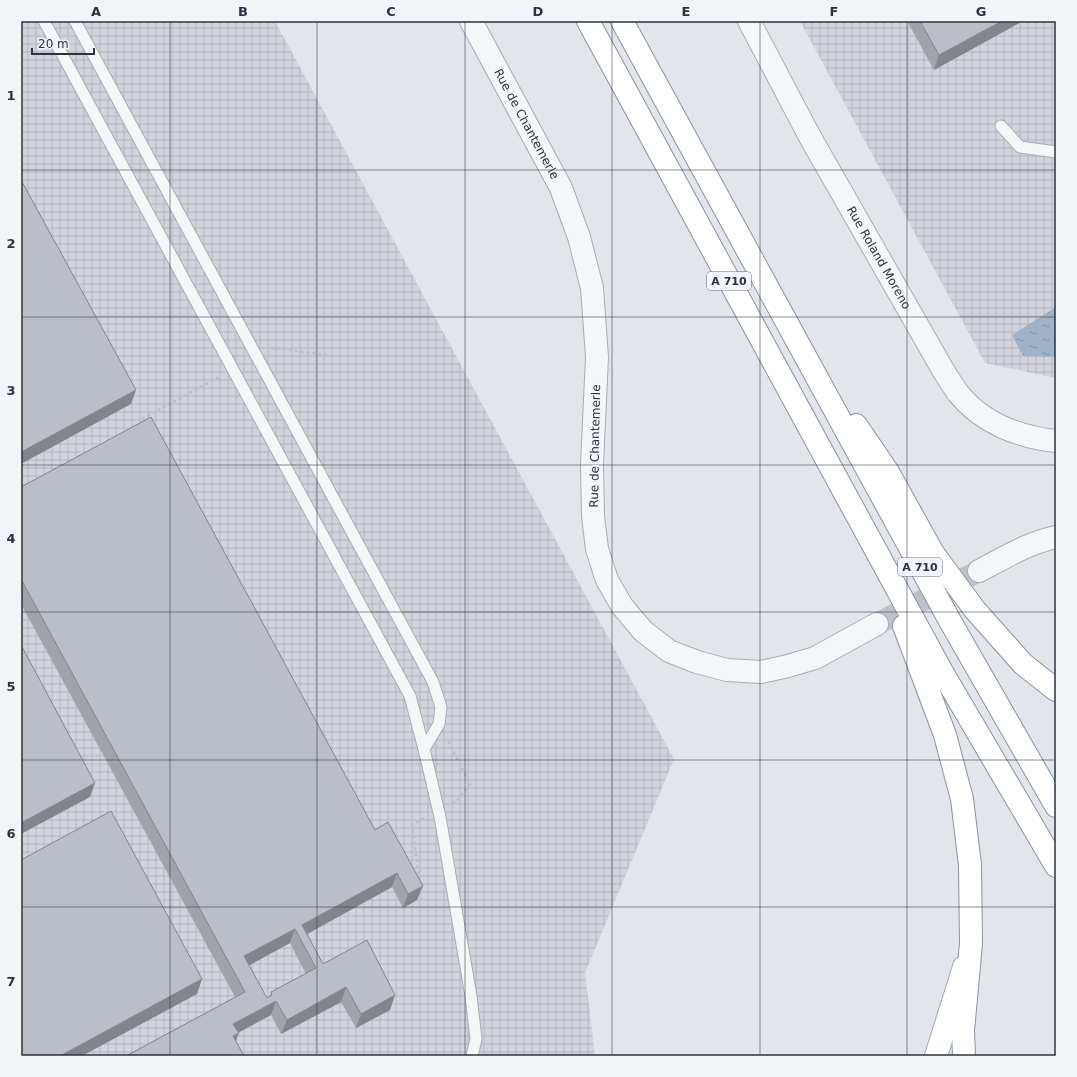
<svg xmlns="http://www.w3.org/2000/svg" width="1077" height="1077" viewBox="0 0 1077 1077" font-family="'DejaVu Sans',sans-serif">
	<defs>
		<pattern id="industrial-grid" width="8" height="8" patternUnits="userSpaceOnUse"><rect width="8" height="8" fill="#d1d4dc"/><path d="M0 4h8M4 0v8" fill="none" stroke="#b4b6be"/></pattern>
		<pattern id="water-ripples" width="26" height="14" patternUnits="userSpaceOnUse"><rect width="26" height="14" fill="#a0b2c7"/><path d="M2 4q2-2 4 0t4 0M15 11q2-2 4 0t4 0" fill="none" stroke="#8391a3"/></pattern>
	</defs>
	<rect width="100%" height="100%" fill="#e2e5ea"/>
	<path fill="url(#industrial-grid)" d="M21,21H275L674,759L585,973L595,1056H21Z
		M800,21H1056V378L985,363Z"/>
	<path fill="url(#water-ripples)" d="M1056,307V357L1023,356L1012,335Z"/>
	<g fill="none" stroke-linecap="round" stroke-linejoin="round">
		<path stroke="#bdc1c8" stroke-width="22" stroke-dasharray="22 11" stroke-linecap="butt" d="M877,624L979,571"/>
		<g stroke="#a7acb4" stroke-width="13">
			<path id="service" d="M44,21L410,696L424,749L440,817L471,996L476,1039L472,1056
				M75,21L433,682L441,707L439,724L424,749
				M1001,126L1020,147L1056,152"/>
		</g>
		<g stroke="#a7acb4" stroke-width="24">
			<g id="minor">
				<path id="s1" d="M471,21L561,188L579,237L592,288L597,357L592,465L593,516L597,549L607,580L622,606L643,631L669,651L697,662L727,670L761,672L788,666L815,658L877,624"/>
				<path id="s2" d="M749,21L810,137L943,370C948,378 953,386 958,393C982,423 1019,437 1056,441"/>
				<path d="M979,571C1004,558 1028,543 1056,537"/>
			</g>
		</g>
		<g stroke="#a2a9b5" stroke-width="24">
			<path id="primary" d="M936,1056L964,967"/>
		</g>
		<g stroke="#8b92a0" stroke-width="24">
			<path id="motorway" d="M588,21L941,670L1056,866
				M622,21L950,621L1056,806
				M856,425L888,472L933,553L975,610L1023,664L1056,690
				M904,626L945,735L962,799L970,865L971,943L963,1031L964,1056"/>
		</g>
		<path stroke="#bcbfc5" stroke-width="2.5" stroke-dasharray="3 3" stroke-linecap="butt" d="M271,349L274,348L334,356
			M142,419L219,377
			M448,741L470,784L457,801L453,803
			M419,880L412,825L424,818
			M420,891L421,899"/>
		<use href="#service" stroke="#f5f6f8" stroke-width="11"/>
		<use href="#minor" stroke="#f5f6f8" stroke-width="22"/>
		<use href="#primary" stroke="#fff" stroke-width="22"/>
		<use href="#motorway" stroke="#fff" stroke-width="22"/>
	</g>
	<path fill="#a0a3aa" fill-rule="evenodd" d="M907,21H1023L934,70Z
		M21,487L375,830L417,900L403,908L392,887L307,934L323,964L390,1010L356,1028L341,1002L281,1034L271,1015L238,1033L236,1041L126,1056L235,997L21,604ZM290,943L306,974L271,992L270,996L267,998L249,965Z"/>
	<path fill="#82858b" d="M1002,21H1023L934,70L939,55Z
		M136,390L131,404L21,464V452Z
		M95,783L90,797L21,834V823Z
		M397,873L392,887L300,938L302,925Z
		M423,886L417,900L403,908L408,894Z
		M295,929L290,943L239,971L244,956Z
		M202,979L197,994L82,1056H60Z
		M346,987L341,1002L281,1034L287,1020Z
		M395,995L390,1010L356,1028L361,1014Z
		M276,1001L271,1015L228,1038L233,1024Z
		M239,1033L233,1048V1036Z"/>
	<path fill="#babec6" stroke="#82858b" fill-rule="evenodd" d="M920,21H1002L939,55Z
		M21,180L136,390L21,452Z
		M151,417L375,830L388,822L423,886L408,894L397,873L302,925L323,964L367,940L395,995L361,1014L346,987L287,1020L276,1001L233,1024L239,1033L233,1036L244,1056H126L245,992L21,579V487ZM295,929L316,968L271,992L272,995L267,998L244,956Z
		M21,645L95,783L21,823Z
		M111,811L202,979L60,1056H21V860Z"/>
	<path fill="none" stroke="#2b3341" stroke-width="1" stroke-opacity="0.55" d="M170,21V1056M317,21V1056M465,21V1056M612,21V1056M760,21V1056M907,21V1056M21,170H1056M21,317H1056M21,465H1056M21,612H1056M21,760H1056M21,907H1056"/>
	<g text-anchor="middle" stroke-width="3.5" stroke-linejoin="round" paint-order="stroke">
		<g fill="#f2f4f7" stroke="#676d78" stroke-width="1">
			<rect x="707" y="272" width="44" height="18" rx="3"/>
			<rect x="898" y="558" width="44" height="18" rx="3"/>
		</g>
		<g font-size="11" font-weight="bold" fill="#2b3341">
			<text x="729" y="285">A 710</text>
			<text x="920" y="571">A 710</text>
		</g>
		<g font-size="12" fill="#2b3341" stroke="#f2f4f7">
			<text dy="4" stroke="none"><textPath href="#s1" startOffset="117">Rue de Chantemerle</textPath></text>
			<text dy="4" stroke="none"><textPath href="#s2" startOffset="270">Rue Roland Moreno</textPath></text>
			<text transform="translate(595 446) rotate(-89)" y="4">Rue de Chantemerle</text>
		</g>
	</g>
	<rect width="1077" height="1077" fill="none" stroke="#f2f4f7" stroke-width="44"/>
	<path d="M32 48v6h62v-6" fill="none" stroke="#2b3341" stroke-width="2"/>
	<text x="38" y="48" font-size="12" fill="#2b3341" stroke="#f2f4f7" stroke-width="3" paint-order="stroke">20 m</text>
	<rect x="22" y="22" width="1033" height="1033" fill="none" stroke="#2b3341" stroke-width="1.5"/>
	<g font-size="13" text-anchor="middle" font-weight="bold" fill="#2b3341">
		<text x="96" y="16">A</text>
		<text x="243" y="16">B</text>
		<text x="391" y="16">C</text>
		<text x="538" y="16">D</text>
		<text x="686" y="16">E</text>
		<text x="834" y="16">F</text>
		<text x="981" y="16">G</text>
		<text x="11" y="100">1</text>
		<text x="11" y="248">2</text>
		<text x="11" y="395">3</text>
		<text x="11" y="543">4</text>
		<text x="11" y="691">5</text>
		<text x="11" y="838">6</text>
		<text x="11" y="986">7</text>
	</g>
</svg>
